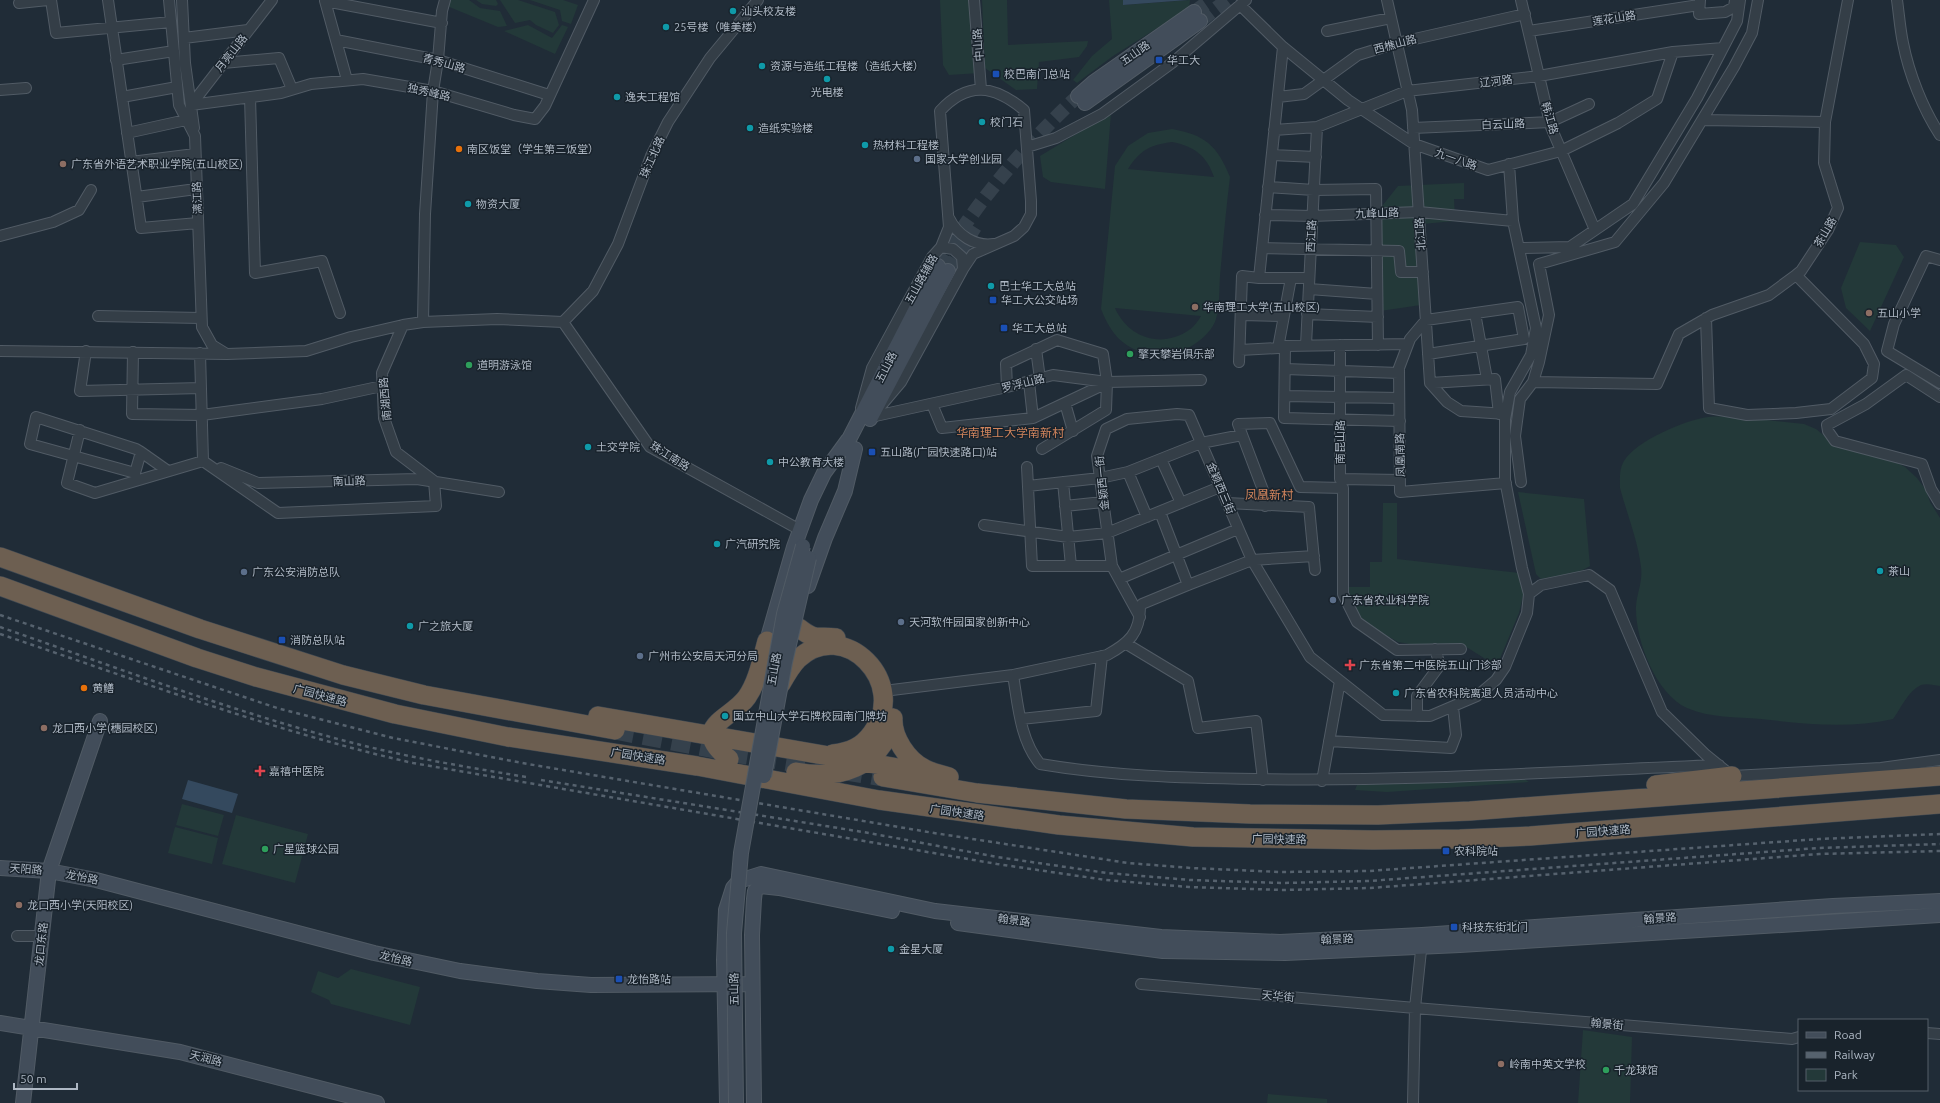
<svg xmlns="http://www.w3.org/2000/svg" width="1940" height="1103" viewBox="0 0 1940 1103" font-family="Ubuntu,'Noto Sans SC',sans-serif">
	<rect width="100%" height="100%" fill="#202c37"/>
	<path fill="#233939" fill-rule="evenodd" d="M450,0H469L480,8L500,11L507,26L498,27L447,6Z
		M476,0H496L498,4L496,6L482,4Z
		M500,0H518L555,12L559,25L553,33L536,25L530,20L515,23Z
		M530,0H563L578,5L571,24L562,21L560,10Z
		M940,0H974L980,73L949,75L943,65Z
		M982,0H1007L1008,45L1088,41L1087,46L1079,57L1039,62L1037,89L1016,90L985,68Z
		M1109,0H1123L1124,5L1190,0L1189,8L1113,56L1077,83L1073,80L1092,56L1112,39Z
		M528,25L552,38L562,25L568,27L555,54L504,31Z
		M1111,113L1105,189L1051,182L1043,177L1040,156Z
		M1172,129C1205,135 1217,145 1230,177C1226,210 1223,243 1220,276C1219,290 1220,306 1216,319C1209,341 1174,360 1152,355C1123,348 1112,336 1101,309L1115,166L1128,146L1148,133ZM1172,142C1194,146 1207,156 1214,177L1128,169C1140,150 1150,145 1172,142ZM1115,308L1201,316C1198,321 1194,327 1189,330C1162,349 1128,338 1115,308Z
		M1464,183V199H1454L1455,221L1422,224L1428,304L1380,311L1375,215L1398,186Z
		M1860,242L1896,245L1904,257L1870,331L1846,308L1841,288Z
		M1739,417L1804,424L1816,429L1838,447L1892,460L1905,467L1917,478L1926,490L1930,502L1940,518V686C1935,685 1926,683 1921,685C1908,691 1901,708 1893,719C1849,729 1805,724 1761,719C1736,717 1710,718 1687,708C1655,693 1635,639 1636,606C1637,593 1643,581 1641,567C1638,541 1627,514 1620,488C1620,479 1619,469 1624,461C1636,441 1685,420 1708,417C1718,416 1728,417 1739,417Z
		M1518,492L1584,499L1590,566L1579,572L1541,579L1536,574Z
		M1383,503H1397V559L1528,574L1519,613L1499,661L1492,663L1460,643L1434,648L1398,642L1366,624L1352,606L1348,587H1370V562H1382Z
		M1517,774L1529,782L1387,792L1355,790L1359,780Z
		M182,804L224,815L218,836L176,825Z
		M236,815L308,834L295,883L222,864Z
		M175,827L218,838L212,864L168,853Z
		M351,969L420,987L410,1025L331,1004L329,1000L311,992L318,971L338,978Z
		M1583,1030L1632,1037L1630,1103H1578Z
		M1268,1094L1327,1099V1103H1267Z"/>
	<path fill="#34495e" d="M1123,0H1188L1123,5Z
		M188,780L238,794L232,813L182,799Z"/>
	<g fill="none" stroke-linecap="round" stroke-linejoin="round">
		<path stroke="#35414c" stroke-width="14" stroke-dasharray="14 7" stroke-linecap="butt" d="M1194,12L1211,0
			M1200,21L1227,0
			M938,266C976,203 1024,146 1078,96
			M948,271L975,227"/>
		<path stroke="#35414c" stroke-width="19" stroke-dasharray="19 10" stroke-linecap="butt" d="M615,730L741,754L883,777"/>
		<g stroke="#515b65" stroke-width="12">
			<path id="street" d="M51,0L56,33L171,22
				M108,0L141,228L198,223
				M169,0L179,105L195,136L202,327L212,345L225,353
				M182,0L185,63L194,128
				M974,0L981,89
				M1387,0L1412,110L1430,383L1447,402L1461,411L1506,414
				M1521,0L1551,127L1595,230
				M1700,0L1699,14L1725,12L1734,7L1735,0
				M1897,0C1899,14 1900,29 1903,43C1909,74 1923,109 1940,135
				M19,3L48,0
				M1240,5L1283,47L1348,100L1414,144L1488,170L1561,151L1618,123L1657,99L1673,52
				M1327,31L1391,18
				M1529,31L1699,5
				M184,38L248,30
				M336,40L438,60L549,95
				M116,60L174,51
				M223,63L279,58L292,89
				M347,80L325,1L442,23
				M0,90L26,88
				M122,97L177,87
				M250,97L255,273L322,261L340,313
				M1278,97L1304,94L1358,55L1397,43L1525,14
				M191,105L281,93L311,84L363,79L433,91L514,115L535,119L545,106L594,0
				M191,105L272,0
				M1702,120L1825,122
				M1413,128L1550,122L1589,104
				M1274,130L1317,127L1407,91L1539,76L1673,52L1723,48
				M127,133L186,120
				M1027,147L1056,138L1102,114L1172,63L1246,0
				M1272,155L1316,157
				M131,162L195,154
				M1268,187L1314,190L1376,189L1378,345
				M137,197L196,189
				M1265,215L1312,216L1419,212L1513,221
				M949,218C957,235 975,247 994,244
				M0,236L53,222L79,210L91,190
				M941,247L949,227L940,111C968,81 994,85 1024,110L1031,201V214L1024,227L1014,236L973,254L963,269
				M1262,248L1399,251L1401,272H1423
				M1520,248L1570,247L1633,204L1697,98L1737,21L1740,0
				M1940,260L1926,256L1894,324L1887,351L1940,383
				M1259,278L1283,47
				M1309,289L1377,294
				M1475,313L1487,379
				M1307,314L1378,317
				M1241,315L1284,316
				M98,316L201,318
				M1706,318L1709,408L1747,415L1796,413L1831,409L1872,378L1874,364L1864,344L1796,275
				M423,322L425,214L433,91L438,60L442,11L445,0
				M563,322L593,291L618,244L651,156L668,122L710,58L758,0
				M563,322L650,447L800,530
				M1306,345L1317,127
				M1340,345V479L1400,480
				M1036,349L1040,379
				M1240,350L1278,348L1291,278
				M0,351L227,354L306,351L351,337L403,325L423,322L497,319L563,322
				M86,351L80,391L201,388
				M133,352L132,414L202,415L322,399L382,386
				M200,353L203,461
				M1428,354L1524,339L1518,307L1426,320L1410,339L1399,368L1400,492L1506,483
				M1239,362L1242,276L1259,278H1309
				M1285,369L1399,373
				M1029,382L1033,418
				M1533,382L1657,384L1679,334L1712,315L1769,295L1796,275L1801,271L1828,230L1838,208L1824,163L1825,122L1848,0
				M1430,383L1495,379L1499,414
				M1007,387L1006,364L1057,340L1103,354L1107,382L1106,410L1042,449
				M1285,396L1399,398
				M1940,397L1906,375L1866,404L1827,425L1828,431L1835,441L1922,464L1931,489L1940,504
				M1065,403L1073,431
				M932,404L942,428L1033,418L1107,383
				M861,408L872,368L932,257L941,247L953,249L962,257L963,269L901,382L879,408
				M871,417L1007,387L1053,375L1107,382L1201,380
				M1400,421L1284,418L1285,346L1408,344
				M80,430L67,483L95,493L203,461
				M141,452L135,473L30,444L36,417L136,449L141,452L168,471
				M1161,459L1181,503
				M203,461L278,513L436,506L434,481L396,452L384,418L382,373L403,325
				M1027,467L1032,566H1112
				M221,468L258,483L417,479L499,492
				M1128,472L1147,517
				M1063,482L1071,566
				M1521,482L1515,436L1520,399L1533,382L1539,362L1549,315L1539,264L1615,242L1664,183L1734,67L1752,33L1758,0
				M1028,486L1100,478L1128,472L1201,443L1242,435
				M1227,503L1309,507L1315,570
				M1065,506L1103,502
				M1265,506L1266,498L1238,424L1270,423L1300,487L1343,488V594L1357,622L1397,650L1461,649
				M1160,512L1188,585
				M984,525L1068,537L1107,533L1220,487
				M1119,579L1238,529
				M1529,594L1541,585L1589,575L1610,590L1662,712L1706,755L1732,776L1881,768L1940,760
				M1140,617L1112,566L1097,456L1106,429L1127,419L1177,414L1189,415L1252,560L1310,657L1383,715L1430,716L1477,696L1496,680L1505,667L1527,613L1529,594L1522,568L1505,480V419L1510,392L1531,355L1536,328L1513,221L1509,164
				M1125,643L1188,681L1198,728L1256,721L1263,780
				M1013,675C1018,705 1020,740 1040,764C1111,776 1183,778 1255,779C1410,782 1564,771 1719,765
				M892,690L1013,675L1107,655C1129,643 1140,633 1140,607L1142,604L1188,585L1252,560L1314,556
				M1417,716V696L1440,665L1435,649
				M1021,719L1096,711L1102,656
				M1329,741L1451,748L1456,735L1453,707
				M1322,781L1340,681
				M17,936H42
				M1141,984L1415,1008L1422,941
				M1927,1033L1940,1034
				M1413,1103L1415,1008L1792,1039L1799,1037"/>
		</g>
		<g stroke="#515b65" stroke-width="16">
			<path id="secondary" d="M1078,96L1094,82L1194,12
				M1085,103L1200,21
				M870,419L948,271
				M844,449L938,266
				M808,586L825,538L845,491L855,449
				M775,645L767,641L794,547L811,500L824,473L848,440
				M0,868L49,871L96,880L374,953L460,971L537,981L591,985L752,984
				M958,923L1163,951L1285,953L1460,945L1940,915
				M0,1023L180,1052L377,1103
				M23,1103L49,871L100,721
				M727,1103L724,960L726,910L733,888L739,881L761,874L935,911L1161,937L1280,942L1422,935L1833,906L1940,901
				M754,1103L752,935L754,899L755,891L760,886L779,888L892,911"/>
		</g>
		<g stroke="#3e4852" stroke-width="20">
			<path id="highway" d="M0,557L200,629L343,675L424,695L615,730
				M0,586L197,658L256,677L395,714L508,737L697,766L879,800L1059,825L1193,837L1373,840L1460,839L1530,836L1940,804
				M799,628C817,642 817,635 836,638
				M781,684C786,675 791,666 798,659C844,616 910,683 872,733C862,747 850,752 833,754
				M598,716L904,769
				M893,718C892,737 907,760 925,769C932,773 941,774 949,777
				M729,759C688,726 731,720 747,697C758,681 762,659 767,641
				M796,772C840,780 877,768 893,724
				M883,777L977,793L1126,809L1250,814L1378,815L1470,811L1940,776
				M1656,785L1732,776"/>
		</g>
		<use href="#street" stroke="#343e47" stroke-width="10"/>
		<use href="#secondary" stroke="#424d5a" stroke-width="14"/>
		<use href="#highway" stroke="#6d5f51" stroke-width="19"/>
		<path stroke="#56626e" stroke-width="2.5" stroke-dasharray="4 4" stroke-linecap="butt" d="M0,615L277,708L393,738L522,763L934,833L1128,863L1191,868L1280,872L1369,871L1819,839L1940,834
			M0,627C121,669 241,715 365,746C418,759 472,768 526,777
			M0,634C137,680 272,731 413,763L997,864L1106,880L1189,887L1282,890L1370,888L1819,854L1940,851
			M541,780L869,833L997,857L1107,873L1190,880L1281,883L1369,881L1819,848L1940,844"/>
		<g stroke="#515b65" stroke-width="16" stroke-linecap="butt">
			<path id="secondary-bridge" d="M764,776L785,662L809,558
				M736,1103L734,933L741,853L784,614L803,546"/>
		</g>
		<use href="#secondary-bridge" stroke="#424d5a" stroke-width="14"/>
	</g>
	<g fill="#0f9aa8" stroke="#19232c" stroke-width="1.5">
		<circle cx="733" cy="11" r="4"/>
		<circle cx="666" cy="27" r="4"/>
		<circle cx="762" cy="66" r="4"/>
		<circle cx="827" cy="79" r="4"/>
		<circle cx="617" cy="97" r="4"/>
		<circle cx="982" cy="122" r="4"/>
		<circle cx="750" cy="128" r="4"/>
		<circle cx="865" cy="145" r="4"/>
		<circle cx="468" cy="204" r="4"/>
		<circle cx="991" cy="286" r="4"/>
		<circle cx="588" cy="447" r="4"/>
		<circle cx="770" cy="462" r="4"/>
		<circle cx="717" cy="544" r="4"/>
		<circle cx="1880" cy="571" r="4"/>
		<circle cx="410" cy="626" r="4"/>
		<circle cx="1396" cy="693" r="4"/>
		<circle cx="725" cy="716" r="4"/>
		<circle cx="891" cy="949" r="4"/>
	</g>
	<g fill="#1a4fb4" stroke="#19232c" stroke-width="1.5">
		<rect x="1155" y="56" width="8" height="8" rx="2"/>
		<rect x="992" y="70" width="8" height="8" rx="2"/>
		<rect x="989" y="296" width="8" height="8" rx="2"/>
		<rect x="1000" y="324" width="8" height="8" rx="2"/>
		<rect x="868" y="448" width="8" height="8" rx="2"/>
		<rect x="278" y="636" width="8" height="8" rx="2"/>
		<rect x="1442" y="847" width="8" height="8" rx="2"/>
		<rect x="1450" y="923" width="8" height="8" rx="2"/>
		<rect x="615" y="975" width="8" height="8" rx="2"/>
	</g>
	<g fill="#e8710a" stroke="#19232c" stroke-width="1.5">
		<circle cx="459" cy="149" r="4"/>
		<circle cx="84" cy="688" r="4"/>
	</g>
	<g fill="#5c6f8a" stroke="#19232c" stroke-width="1.5">
		<circle cx="917" cy="159" r="4"/>
		<circle cx="244" cy="572" r="4"/>
		<circle cx="1333" cy="600" r="4"/>
		<circle cx="901" cy="622" r="4"/>
		<circle cx="640" cy="656" r="4"/>
	</g>
	<g fill="#8d6e63" stroke="#19232c" stroke-width="1.5">
		<circle cx="63" cy="164" r="4"/>
		<circle cx="1195" cy="307" r="4"/>
		<circle cx="1869" cy="313" r="4"/>
		<circle cx="44" cy="728" r="4"/>
		<circle cx="19" cy="905" r="4"/>
		<circle cx="1501" cy="1064" r="4"/>
	</g>
	<g fill="#2e9e5b" stroke="#19232c" stroke-width="1.5">
		<circle cx="1130" cy="354" r="4"/>
		<circle cx="469" cy="365" r="4"/>
		<circle cx="265" cy="849" r="4"/>
		<circle cx="1606" cy="1070" r="4"/>
	</g>
	<g fill="#e0444e" stroke="#19232c" stroke-width="1.5">
		<path d="M1348 659h4v4h4v4h-4v4h-4v-4h-4v-4h4z"/>
		<path d="M258 765h4v4h4v4h-4v4h-4v-4h-4v-4h4z"/>
	</g>
	<g text-anchor="middle" stroke-width="3" stroke-linejoin="round" paint-order="stroke">
		<g font-size="11" fill="#aeb8c4" stroke="#19232c" text-anchor="start">
			<text x="741" y="15">汕头校友楼</text>
			<text x="674" y="31">25号楼（唯美楼）</text>
			<text x="1167" y="64">华工大</text>
			<text x="770" y="70">资源与造纸工程楼（造纸大楼）</text>
			<text x="1004" y="78">校巴南门总站</text>
			<text x="827" y="96" text-anchor="middle">光电楼</text>
			<text x="625" y="101">逸夫工程馆</text>
			<text x="990" y="126">校门石</text>
			<text x="758" y="132">造纸实验楼</text>
			<text x="873" y="149">热材料工程楼</text>
			<text x="467" y="153">南区饭堂（学生第三饭堂）</text>
			<text x="925" y="163">国家大学创业园</text>
			<text x="71" y="168">广东省外语艺术职业学院(五山校区)</text>
			<text x="476" y="208">物资大厦</text>
			<text x="999" y="290">巴士华工大总站</text>
			<text x="1001" y="304">华工大公交站场</text>
			<text x="1203" y="311">华南理工大学(五山校区)</text>
			<text x="1877" y="317">五山小学</text>
			<text x="1012" y="332">华工大总站</text>
			<text x="1138" y="358">擎天攀岩俱乐部</text>
			<text x="477" y="369">道明游泳馆</text>
			<text x="596" y="451">土交学院</text>
			<text x="880" y="456">五山路(广园快速路口)站</text>
			<text x="778" y="466">中公教育大楼</text>
			<text x="725" y="548">广汽研究院</text>
			<text x="1888" y="575">茶山</text>
			<text x="252" y="576">广东公安消防总队</text>
			<text x="1341" y="604">广东省农业科学院</text>
			<text x="909" y="626">天河软件园国家创新中心</text>
			<text x="418" y="630">广之旅大厦</text>
			<text x="290" y="644">消防总队站</text>
			<text x="648" y="660">广州市公安局天河分局</text>
			<text x="1359" y="669">广东省第二中医院五山门诊部</text>
			<text x="92" y="692">黄鳝</text>
			<text x="1404" y="697">广东省农科院离退人员活动中心</text>
			<text x="733" y="720">国立中山大学石牌校园南门牌坊</text>
			<text x="52" y="732">龙口西小学(穗园校区)</text>
			<text x="269" y="775">嘉禧中医院</text>
			<text x="273" y="853">广星篮球公园</text>
			<text x="1454" y="855">农科院站</text>
			<text x="27" y="909">龙口西小学(天阳校区)</text>
			<text x="1462" y="931">科技东街北门</text>
			<text x="899" y="953">金星大厦</text>
			<text x="627" y="983">龙怡路站</text>
			<text x="1509" y="1068">岭南中英文学校</text>
			<text x="1614" y="1074">千龙球馆</text>
		</g>
		<g font-size="11" fill="#aeb8c4" stroke="#19232c">
			<text transform="translate(1614 18) rotate(-9)" y="4">莲花山路</text>
			<text transform="translate(1395 44) rotate(-15)" y="4">西樵山路</text>
			<text transform="translate(978 45) rotate(-94)" y="4">中山路</text>
			<text transform="translate(231 53) rotate(-52)" y="4">月亮山路</text>
			<text transform="translate(1135 53) rotate(-35)" y="4">五山路</text>
			<text transform="translate(444 63) rotate(15)" y="4">青秀山路</text>
			<text transform="translate(1496 81) rotate(-7)" y="4">辽河路</text>
			<text transform="translate(429 92) rotate(13)" y="4">独秀峰路</text>
			<text transform="translate(1550 118) rotate(74)" y="4">韩江路</text>
			<text transform="translate(1503 124) rotate(-2)" y="4">白云山路</text>
			<text transform="translate(652 157) rotate(-66)" y="4">珠江北路</text>
			<text transform="translate(1456 159) rotate(19)" y="4">九一八路</text>
			<text transform="translate(197 198) rotate(-92)" y="4">漓江路</text>
			<text transform="translate(1377 213) rotate(-2)" y="4">九峰山路</text>
			<text transform="translate(1825 232) rotate(-60)" y="4">茶山路</text>
			<text transform="translate(1420 234) rotate(-94)" y="4">北江路</text>
			<text transform="translate(1311 236) rotate(-87)" y="4">西江路</text>
			<text transform="translate(921 279) rotate(-61)" y="4">五山路辅路</text>
			<text transform="translate(886 367) rotate(-63)" y="4">五山路</text>
			<text transform="translate(1023 383) rotate(-14)" y="4">罗浮山路</text>
			<text transform="translate(385 399) rotate(-95)" y="4">南湖西路</text>
			<text transform="translate(1340 442) rotate(-90)" y="4">南昆山路</text>
			<text transform="translate(1400 455) rotate(-91)" y="4">凤凰南路</text>
			<text transform="translate(670 456) rotate(32)" y="4">珠江南路</text>
			<text transform="translate(349 481) rotate(-2)" y="4">南山路</text>
			<text transform="translate(1102 483) rotate(-96)" y="4">金颖西一街</text>
			<text transform="translate(1221 488) rotate(67)" y="4">金颖西三街</text>
			<text transform="translate(774 669) rotate(-80)" y="4">五山路</text>
			<text transform="translate(320 695) rotate(15)" y="4">广园快速路</text>
			<text transform="translate(638 756) rotate(9)" y="4">广园快速路</text>
			<text transform="translate(957 812) rotate(8)" y="4">广园快速路</text>
			<text transform="translate(1603 831) rotate(-4)" y="4">广园快速路</text>
			<text transform="translate(1279 839) rotate(1)" y="4">广园快速路</text>
			<text transform="translate(26 869) rotate(4)" y="4">天阳路</text>
			<text transform="translate(82 877) rotate(11)" y="4">龙怡路</text>
			<text transform="translate(1660 918) rotate(-4)" y="4">翰景路</text>
			<text transform="translate(1014 920) rotate(7)" y="4">翰景路</text>
			<text transform="translate(1337 939) rotate(-3)" y="4">翰景路</text>
			<text transform="translate(41 944) rotate(-84)" y="4">龙口东路</text>
			<text transform="translate(396 958) rotate(13)" y="4">龙怡路</text>
			<text transform="translate(734 989) rotate(-91)" y="4">五山路</text>
			<text transform="translate(1278 996) rotate(5)" y="4">天华街</text>
			<text transform="translate(1607 1024) rotate(5)" y="4">翰景街</text>
			<text transform="translate(206 1058) rotate(14)" y="4">天润路</text>
		</g>
		<g font-size="12" fill="#d1845c" stroke="#19232c">
			<text x="1010" y="437">华南理工大学南新村</text>
			<text x="1269" y="499">凤凰新村</text>
		</g>
	</g>
	<rect x="1798" y="1019" width="130" height="72" fill="#19232c" stroke="#555f69"/>
	<rect x="1806" y="1032" width="20" height="6" fill="#424d5a" stroke="#555f69"/>
	<text x="1834" y="1039" font-size="12" fill="#aeb8c4">Road</text>
	<rect x="1806" y="1052" width="20" height="6" fill="#56626e" stroke="#555f69"/>
	<text x="1834" y="1059" font-size="12" fill="#aeb8c4">Railway</text>
	<rect x="1806" y="1069" width="20" height="12" fill="#233939" stroke="#555f69"/>
	<text x="1834" y="1079" font-size="12" fill="#aeb8c4">Park</text>
	<path d="M14 1083v6h63v-6" fill="none" stroke="#aeb8c4" stroke-width="2"/>
	<text x="20" y="1083" font-size="12" fill="#aeb8c4" stroke="#19232c" stroke-width="3" paint-order="stroke">50 m</text>
</svg>
